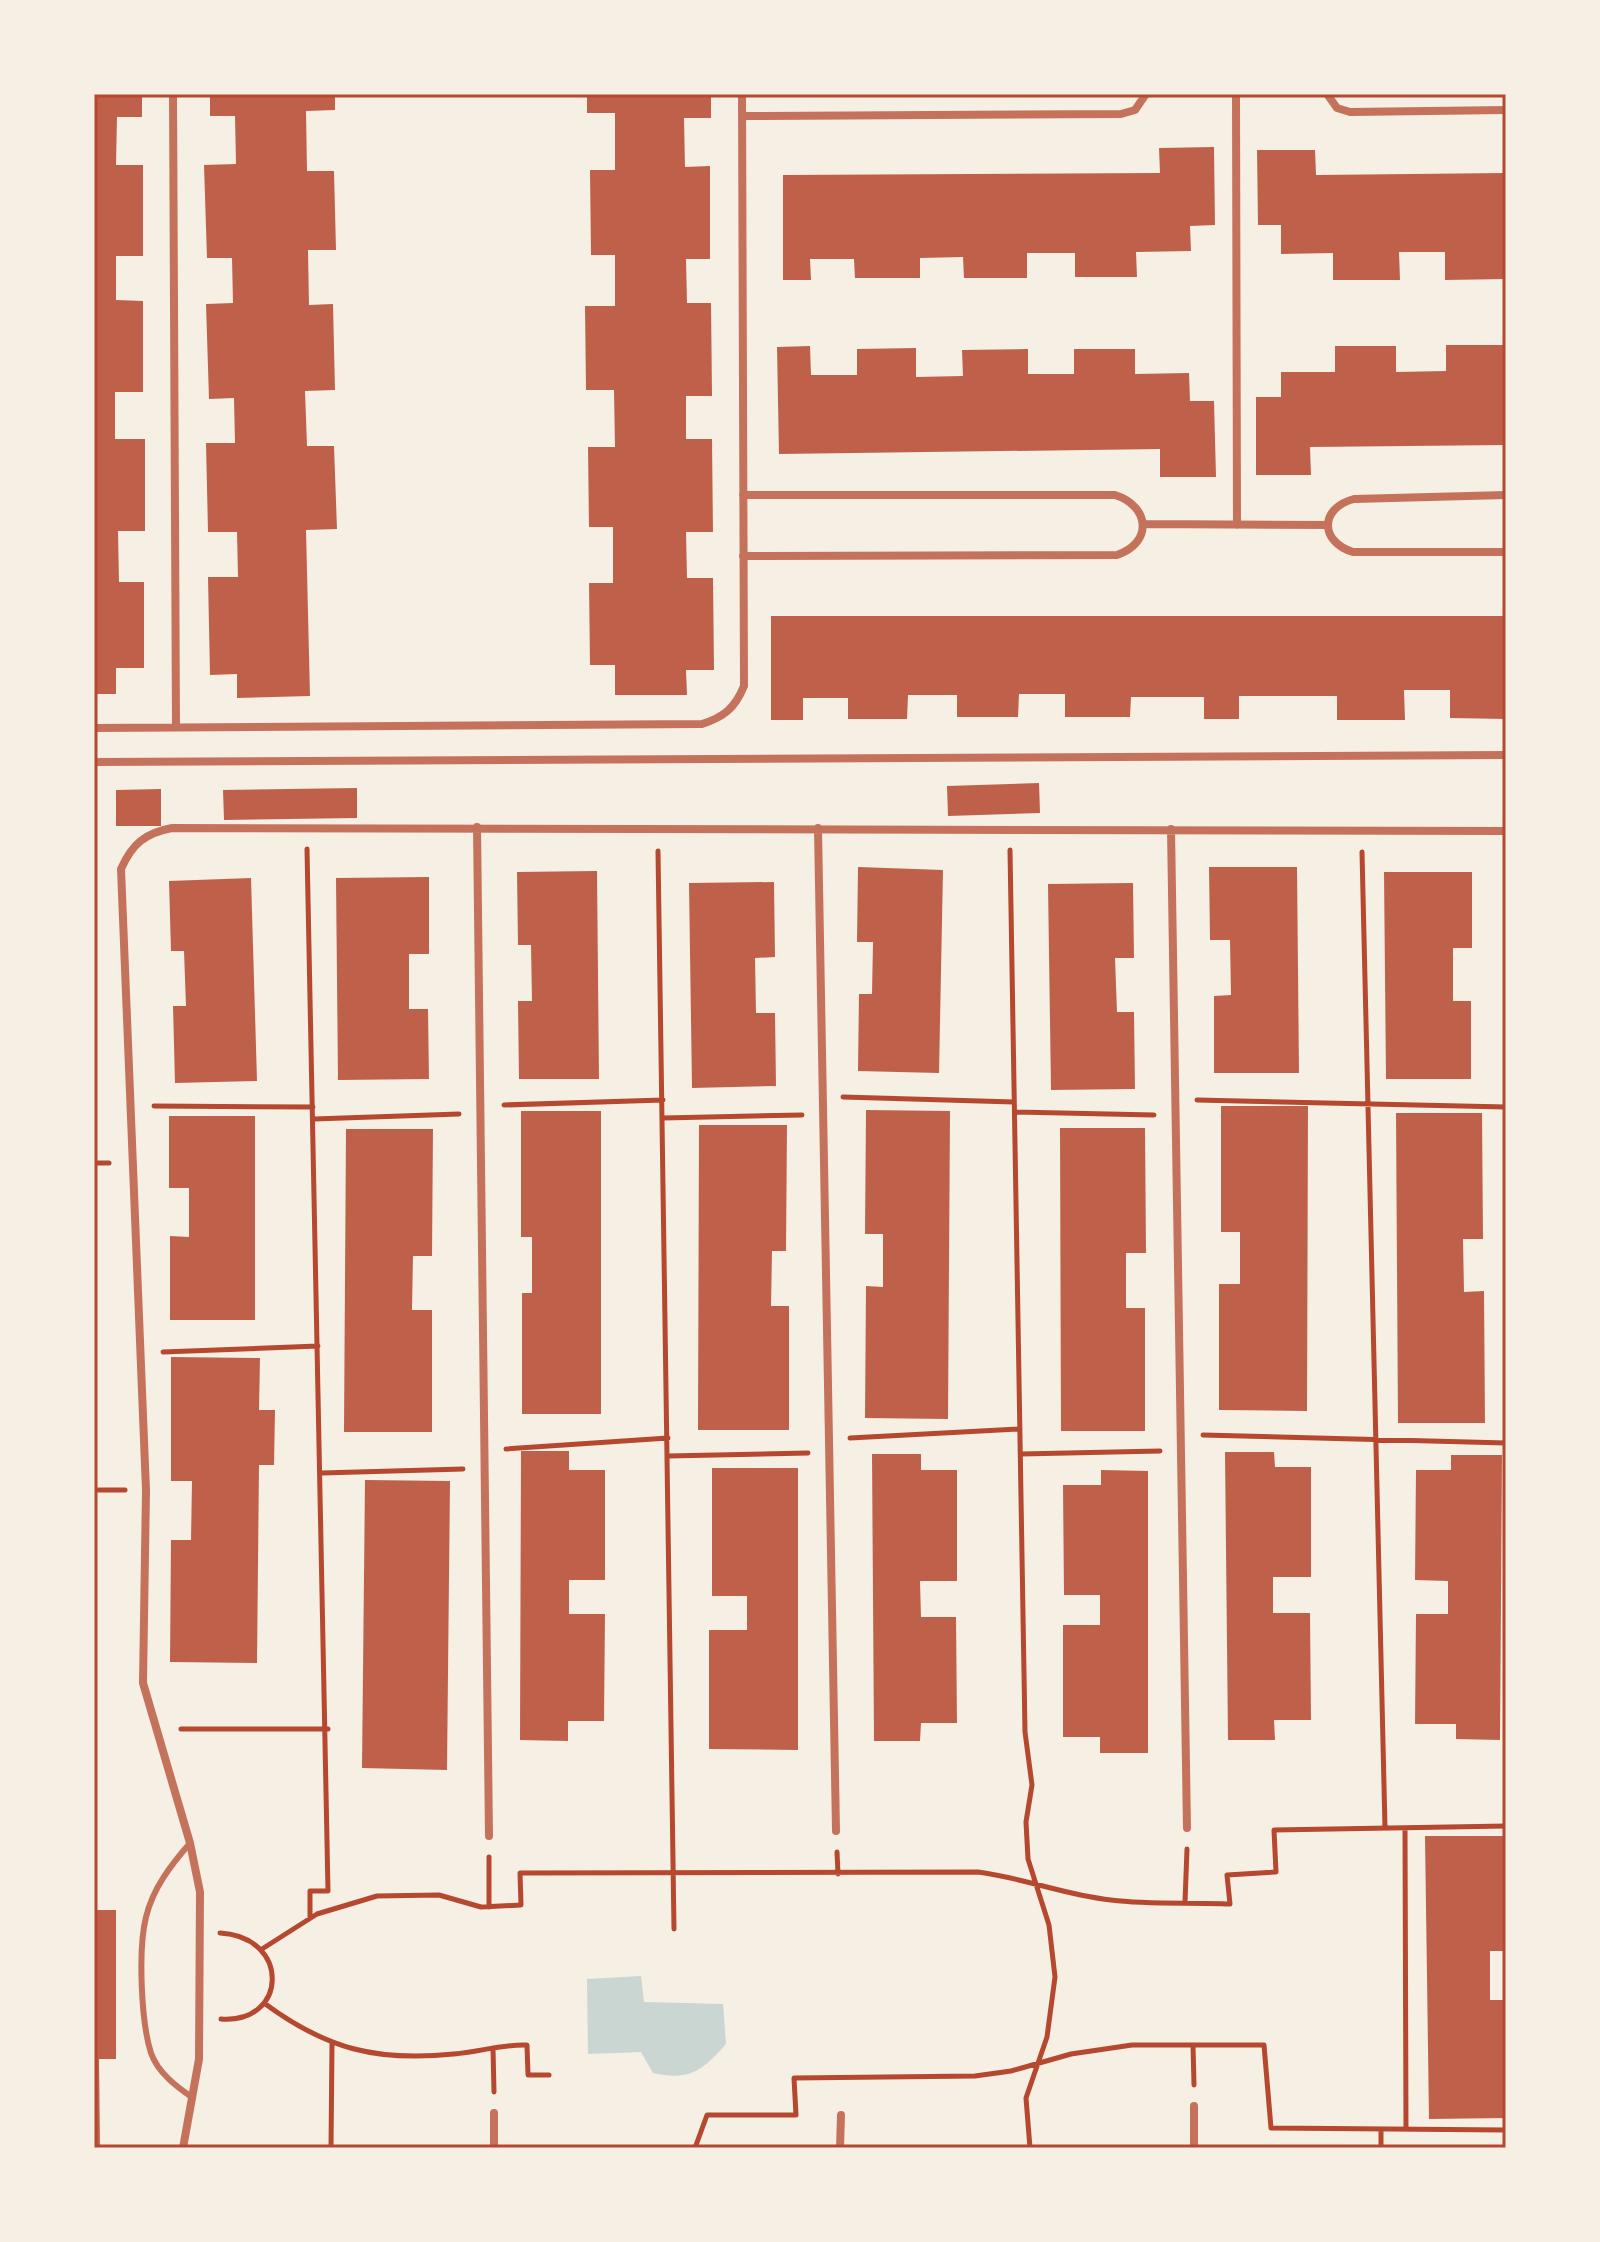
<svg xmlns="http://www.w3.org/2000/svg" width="1600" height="2242" viewBox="0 0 1600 2242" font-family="'PT Sans Narrow',sans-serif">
	<rect width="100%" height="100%" fill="#f6efe4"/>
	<path fill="#c9d6d2" d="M641,1976L644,2002L723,2004L726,2044C702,2071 690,2081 653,2073L641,2052L588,2054L587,1979Z"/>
	<path fill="#bf614a" d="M94,94H142V117H117L116,165H143V256H116V300L143,301V392H115V439H145V531H118L119,582H144V668H116V694H94Z
		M210,94H335V110L306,111L307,171H334L336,250H308L309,305L333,304L335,390L305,391L307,446H334L337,529L306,530L310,696L237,698V674L210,675L208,577H238L237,532H208L206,443H235L234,398L209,399L206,304L233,303L232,258H207L204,165L236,164L235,116H210Z
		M587,94H711V118H684L685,167L710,166V259H686L687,303H711L712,396H686V439H712L713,532H686L687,578H713L714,670H686L687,695H615V665H590L589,583H613V527H589L588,447H615L614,390H586L585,306H615V255H591L590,170H615V113H587Z
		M1214,147L1215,225L1190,226L1191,251L1136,252L1137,277H1075V253H1027V278H964L963,257L920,258V278H855L854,259H810L811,280H783V175L1160,173L1159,148Z
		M1257,150H1315L1316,175L1506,173V279L1445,280V252H1399L1400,280H1333V253L1281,254V225H1258Z
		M1446,345H1506V445L1310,447L1311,475H1256V397H1281V372H1335V346H1396V372L1446,371Z
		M810,346L811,375H857V349L916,348V377L963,376L962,350L1028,349V374H1074V349H1135V374L1189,373L1190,401H1214L1216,477H1160V449L779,454L777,347Z
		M771,616H1506V719L1450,718V690H1404L1405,720H1337V696H1239V719H1204V697H1131L1130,717H1065V694H1019L1018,717H957V695H908L907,719H848V698H803V720H771Z
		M1039,783L1040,813L948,816L947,786Z
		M357,788V818L224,820L223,790Z
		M161,789V826H116V790Z
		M858,867L943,870L939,1073L858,1071L859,994H872L873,942H857Z
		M1209,867H1297L1299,1073H1214V996L1231,995L1230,940H1210Z
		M597,871L599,1079H519L518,1001H532L531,945H518L517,872Z
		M1384,872H1472V948H1453V1001H1471V1079H1386Z
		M429,877V954H409V1009H428L429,1079L338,1080L336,878Z
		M251,878L257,1081L175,1083L173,1006H186L184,951H171L169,881Z
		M774,882L775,957L755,958L756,1013H775L776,1086L692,1088L689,883Z
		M1133,883L1134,958H1115L1117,1012H1134L1135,1089L1051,1090L1048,884Z
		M1221,1106H1308L1307,1411L1219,1410V1284H1240V1232H1221Z
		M866,1110L950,1111L948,1419L865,1418L866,1286L883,1287V1234H865Z
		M521,1111H601V1414H522V1293H532V1237H521Z
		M1396,1113H1482L1483,1239H1463L1464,1292L1484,1291L1485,1423H1398Z
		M169,1116H255V1320H170V1236L189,1237V1188H169Z
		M699,1125H787L786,1251H772L771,1306H789V1430H698Z
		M1060,1128H1145L1146,1253H1126V1308H1145V1431H1061Z
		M346,1129H433L432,1256H413L412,1310H432V1432H344Z
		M171,1357L260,1358L259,1410H275L274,1465H259L257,1663L170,1662L171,1540H191L192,1481H171Z
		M521,1451H569V1470H605V1580H569V1614H605L604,1721H568V1741L520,1740Z
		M1225,1452H1274L1275,1467H1311V1577H1273V1613H1310L1311,1720H1274L1275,1740H1228Z
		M872,1454H921V1470H957V1581H920L921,1617H956L957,1723H921L920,1741H874Z
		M1451,1455H1502L1500,1740L1456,1739V1724H1415L1416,1614H1448V1581L1415,1580L1416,1470H1451Z
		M712,1468H798V1750L709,1749V1630H747V1596H712Z
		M1101,1470L1148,1471V1753H1100V1737H1063V1625H1100V1595H1064L1063,1485H1101Z
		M365,1480L450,1481L447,1770L362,1768Z
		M94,1804H97V1910H116V2059H99L100,2148H94Z
		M1425,1836H1506V1951H1490V2000H1506V2118L1429,2119Z"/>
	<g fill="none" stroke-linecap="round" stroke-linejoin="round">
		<path stroke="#b5482f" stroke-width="5" d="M307,849L328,1891H310V1918
			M1010,850L1025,1732L1032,1785L1026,1822L1028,1859L1049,1925L1055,1977L1047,2037L1026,2098L1030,2148
			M658,851L674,1929
			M1362,852L1385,1828
			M843,1097L1014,1102
			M1197,1100L1506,1107
			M504,1105L663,1100
			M154,1106L313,1107
			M1015,1112L1154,1115
			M663,1118L802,1115
			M314,1119L459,1114
			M94,1163H109
			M163,1352L318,1346
			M1203,1435L1506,1443
			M850,1438L1020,1429
			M506,1449L668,1438
			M1021,1454L1160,1451
			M668,1456L808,1453
			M322,1473L463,1469
			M94,1490H125
			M181,1729H328
			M1405,1828L1406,2129
			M837,1852L838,1874
			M489,1857V1907
			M1185,1902L1187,1849
			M220,1933C291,1937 288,2024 221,2019
			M262,1949L317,1914L377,1896L439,1895L481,1907L521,1905L520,1873L978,1872C1024,1878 1065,1895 1111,1900C1150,1905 1191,1902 1230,1904L1227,1875L1276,1872L1274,1830L1506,1826
			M264,2003C326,2049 377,2062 454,2054C479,2052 502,2044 527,2045L528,2075H549
			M1193,2045L1194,2085
			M493,2048L494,2092
			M331,2148L332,2043
			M695,2148L707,2115H796L794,2078L975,2076L1011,2071L1071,2054L1132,2045H1264L1271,2128L1506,2130
			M1381,2148V2129"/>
		<path stroke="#c5725c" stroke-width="6" d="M190,1843C171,1865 153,1888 146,1917C138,1949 141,2022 151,2053C158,2073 177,2087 193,2098"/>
		<path stroke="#c5725c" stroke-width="8" d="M173,94L176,727
			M1236,94L1237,525
			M1327,94L1337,108L1350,112L1506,110
			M742,116L1121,114L1135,110L1146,94
			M1506,495L1354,499C1319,508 1320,542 1353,552H1506
			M1144,524L1328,525
			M743,556L1117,555C1153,543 1150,506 1115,495H743
			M94,728L702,724C724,717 735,708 744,686L742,94
			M94,762L1506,755
			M477,827L489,1836
			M818,828L836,1831
			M1171,829L1187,1828
			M183,2148L199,2059L200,1892L190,1843L143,1683L146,1490L121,869C132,844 145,833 172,828L1506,831
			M494,2148V2113
			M840,2148L841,2115
			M1194,2148V2106"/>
	</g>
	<rect width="1600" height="2242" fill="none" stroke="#f6efe4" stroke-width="192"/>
	<rect x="96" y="96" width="1408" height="2050" fill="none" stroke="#b5482f" stroke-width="3"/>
</svg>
